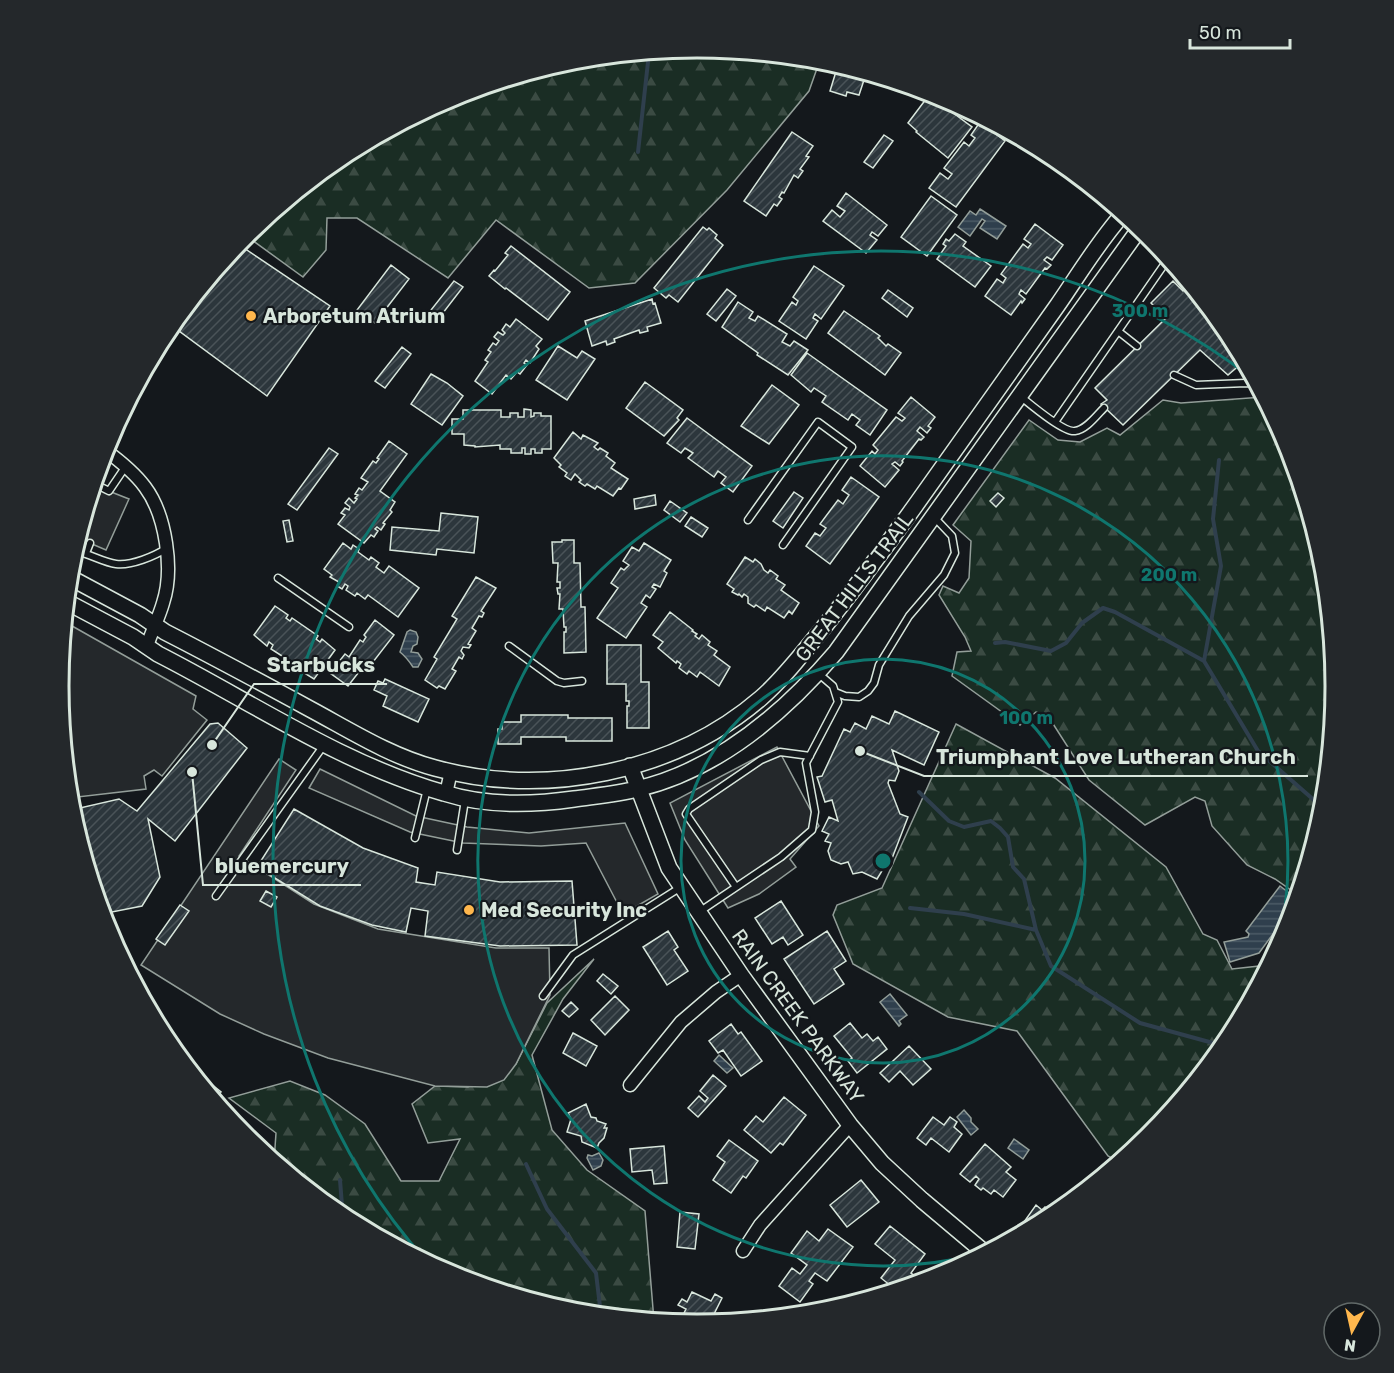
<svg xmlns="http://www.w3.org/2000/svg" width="1394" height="1373" viewBox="0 0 1394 1373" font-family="Rubik,sans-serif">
	<defs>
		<pattern id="forest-firs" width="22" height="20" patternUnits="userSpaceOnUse" patternTransform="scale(1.5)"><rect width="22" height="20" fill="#1a2d24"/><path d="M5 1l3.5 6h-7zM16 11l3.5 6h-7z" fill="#3b4b43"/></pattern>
		<pattern id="water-rules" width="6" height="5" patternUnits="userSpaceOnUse" patternTransform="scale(1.5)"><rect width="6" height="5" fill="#2f3f4d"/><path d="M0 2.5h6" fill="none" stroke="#4c5b66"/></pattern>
		<pattern id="building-hatch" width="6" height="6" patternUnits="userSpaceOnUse" patternTransform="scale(1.5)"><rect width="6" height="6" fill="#2c363c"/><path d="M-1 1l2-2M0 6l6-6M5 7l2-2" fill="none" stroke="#4a5358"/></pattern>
	</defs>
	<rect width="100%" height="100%" fill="#14181c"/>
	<path fill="url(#forest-firs)" stroke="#939e99" stroke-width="1.5" d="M697,48L820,60L809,91L727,190L635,283L589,288L496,220L448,278L357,218H327L326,250L303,277L245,235L343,155L453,96L573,60Z
		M1263,397L1287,442L1323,562L1335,687L1323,811L1298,895L1275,879L1247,865L1212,826L1205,801L1195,797L1145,825L1089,780L1048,716L1036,712L1020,725L952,676L957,652L971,651L965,637L939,595L943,586L959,593L969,578L971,541L953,525L1029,420L1058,440L1080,442L1107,428L1120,435L1163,400L1181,403Z
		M956,724L1055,778L1166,867L1203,934L1217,940L1232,969L1269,965L1228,1042L1148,1138L1119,1162L1108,1156L1017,1031L948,1017L853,964L833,915L837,905L882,888Z
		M594,959L563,999L532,1055L552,1130L587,1170L645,1211L654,1321L572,1313L452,1276L342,1217L274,1162L276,1133L229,1098L290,1081L325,1095L365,1124L401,1181H439L460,1139L428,1143L412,1104L435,1086L468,1087L516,1064L547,1003Z"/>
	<path fill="#24282b" stroke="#939e99" stroke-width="1.5" d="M101,488L129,499L106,550L78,538L92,491L100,494Z
		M65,622L196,696L193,709L207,720L162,776L154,770L144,776L146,789L69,798L59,686Z
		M777,747L819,826L790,859L796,867L759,894L728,908L685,840L670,803Z
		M279,759L296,770L239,856L314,904L378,929L496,948H549L550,995L516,1064L504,1080L487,1087L435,1086L328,1058L264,1034L220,1014L141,965Z
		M320,769L416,816L467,827L529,833L625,823L658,894L623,914L586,843L541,846L463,843L410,832L309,788Z"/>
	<path fill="url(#water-rules)" stroke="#939e99" stroke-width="1.5" d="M980,209L1006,226L997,239L980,228L985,221L982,219L970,236L958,227L970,211L976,215Z
		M410,630L416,632L418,637L417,644L413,646L411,652L418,653L422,659L418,667H413C409,661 405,656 400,652L407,632Z
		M1280,886L1297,899L1295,904L1259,953L1230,962L1224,942L1248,937L1249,934L1246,931Z
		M890,994L907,1015L899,1021L901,1024L899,1026L880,1002Z
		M719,1055L733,1068L727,1073L714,1061Z
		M964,1110L971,1118V1122L978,1129L971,1135L957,1117Z
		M1014,1139L1029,1150L1023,1159L1008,1148Z
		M599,1153L603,1160L601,1166L593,1170L587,1158L588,1155L592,1156Z"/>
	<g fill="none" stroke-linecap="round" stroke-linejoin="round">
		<path stroke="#2f3f4d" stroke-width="4" d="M638,152L649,53
			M995,643L1005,642L1051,651L1066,643L1082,623L1103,608L1115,612L1204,661L1258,751L1323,808
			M1204,661L1221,566L1213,519L1219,460
			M919,792L949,821L964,827L991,821L1000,828L1008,837L1013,867L1024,879L1036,930L1051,966L1140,1023L1224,1046
			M910,908L964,914L1036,930
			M526,1164L547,1209L596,1273L601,1315
			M340,1180L343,1218"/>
	</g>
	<path fill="url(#building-hatch)" stroke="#d8e6dc" stroke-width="1.5" d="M838,65L866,74L859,95L847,92L846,96L830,91Z
		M929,95L972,127L948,158L916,132L917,131L908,123Z
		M980,122L1005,141L956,207L929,188L940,173L948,179L952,174L944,168L964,142L969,146L975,138L971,135Z
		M792,132L813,146L806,156L809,157L800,169L803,171L798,178L794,175L784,193L782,192L779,197L782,199L777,206L774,204L766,216L744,201Z
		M884,135L893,141L873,168L864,162Z
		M846,193L887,225L878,236L872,232L870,235L877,240L866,253L823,221L832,210L840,217L845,211L837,206Z
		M931,196L957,215L927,256L901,237Z
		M1035,224L1063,245L1052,260L1047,257L1044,260L1051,265L1047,269L1045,268L1026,294L1021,290L1019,294L1025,299L1022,303L1021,301L1011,315L985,296L997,279L1003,283L1006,278L1001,274L1023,244L1028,248L1031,244L1024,239Z
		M703,227L707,230L709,228L717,235L715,238L723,245L678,302L669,295L666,298L654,288Z
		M955,234L966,242L963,246L991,266L975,287L937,259L946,246L943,244L946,239L949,241Z
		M238,244L330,306L267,396L171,325Z
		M511,246L570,292L548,320L506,288L505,289L489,276L494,270L495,271L508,255L505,253Z
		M391,265L409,279L375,323L357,310Z
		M814,266L844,286L821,319L815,314L813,318L818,321L806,339L779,321L792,302L796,305L798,301L793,297Z
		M454,281L463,287L436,322L427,315Z
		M1173,281L1183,291L1189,285L1228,332L1247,367L1242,363L1228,375L1200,350L1123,425L1101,404L1107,400L1095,388L1166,318L1151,303Z
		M727,289L736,296L716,321L707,314Z
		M888,290L913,308L907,317L882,298Z
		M652,299L653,304L655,303L661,323L647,327L648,331L640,333L639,330L614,339L615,342L607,345L606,341L592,346L585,321Z
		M738,302L753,312L749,318L755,321L758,316L787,334L782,342L790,346L794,341L808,350L788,375L757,355L758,353L722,327Z
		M844,311L880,336L878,338L886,346L888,344L901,353L885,375L828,333Z
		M516,319L542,339L536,346L539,349L530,363L526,360L524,363L527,365L520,374L517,372L511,379L506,375L492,394L475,381L488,362L485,360L491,352L488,350L493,343L496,345L499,341L494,337L498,332L503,335L505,333L502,330L506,324L510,327Z
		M558,346L577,358L582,351L595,359L567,400L536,380Z
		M402,347L411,354L385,388L375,381Z
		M807,353L887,410L870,435L856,425L860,420L852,414L848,420L822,402L826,396L814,388L811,392L791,375Z
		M431,374L447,383L463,396L442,425L411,404Z
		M645,382L683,410L677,418L679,420L664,436L626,408Z
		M772,385L799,405L769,444L741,426Z
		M911,397L935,417L928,426L931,428L927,433L920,427L917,431L924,437L921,440L919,439L902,461L903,462L900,466L895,462L892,464L899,470L885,487L860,466L872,451L875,454L878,450L873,445L896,417L902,421L905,418L898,413Z
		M524,409L531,410V417L534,416V413H541V416H551V449H542V453H535V449H531V454H525V448H522V453H511V449H500V445L475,447V446L464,445V434H452V419H463V410H501V417H510V413H518V417H524Z
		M687,418L752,466L733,492L721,483L726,477L718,471L714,477L688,458L693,453L685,448L681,453L667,443Z
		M573,432L581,439L583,435L598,443L594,447L598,450L600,448L608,453L606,456L615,463L611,468L628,479L621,489L619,488L613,496L597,486L595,489L587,484L585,486L579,482L581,480L575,474L571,480L565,476L567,473L559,467L561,465L554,458Z
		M389,441L407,454L380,491L395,502L390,510L392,512L383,523L385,524L381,530L377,527L375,529L378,531L374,537L371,535L364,543L338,524L345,515L341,513L345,508L349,510L350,507L345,503L349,498L354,503L357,499L355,498L358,495L355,494L359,488L362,490L368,482L361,478L373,461L376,463L379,459L377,458Z
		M329,448L338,454L297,510L288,504Z
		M851,477L879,497L830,564L806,546L815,533L820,536L826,528L820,524L838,500L843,504L849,495L842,490Z
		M794,492L803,498L783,528L773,521Z
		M998,493L1004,498L996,507L990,501Z
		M655,495L656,505L635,509L634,499Z
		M670,501L687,513L680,522L664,510Z
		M441,513L478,517L474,553L437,549L436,555L390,550L392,527L439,531Z
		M691,517L708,528L702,537L685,526Z
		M289,520L293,541L287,542L283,521Z
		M562,540H574V563H580L581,607H585L586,652L564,653V632H566V627H564L563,609H559L560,594H558L557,588H560V582H557L558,563H553L552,542H562Z
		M343,543L351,549L353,545L359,549L358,552L369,560L371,557L379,563L376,567L384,573L389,566L419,588L398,617L368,595L365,599L357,593L355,596L346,590L348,586L345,584L342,589L337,586L339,582L330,577L332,575L324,569Z
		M644,543L671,560L664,571L667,573L660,587L654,584L652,587L656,589L650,598L646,595L641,603L647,607L626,638L597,618L618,588L611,583L621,568L624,570L629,565L623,561L632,547L639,551Z
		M745,557L753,562L755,559L761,564L764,570L768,573L770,570L778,576L776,579L785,585L781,590L799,603L792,614L789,611L784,618L767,607L765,611L756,605L754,607L748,603V597L744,594L742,597L739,594L738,595L732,592L734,589L727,584Z
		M476,577L496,588L481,611L484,613L482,617L479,616L472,628L476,631L468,644L471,645L469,648L463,647L461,651L464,655L462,659L459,657L452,669L456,671L445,689L439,686L437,688L425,680L437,659L434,657L457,619L452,616Z
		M275,606L288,615L286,618L290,621L292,618L318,636L316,639L320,642L322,639L335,650L314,679L301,671L302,667L299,664L296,668L292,664L293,663L271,649L273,645L269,642L267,646L254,635Z
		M670,612L693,630L692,631L697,634L695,636L699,639L702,635L710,642L708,645L717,651L714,655L730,667L719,686L700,672L697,677L689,671L687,674L679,668L681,664L677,661L676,663L658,648L663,642L653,635Z
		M375,620L394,635L366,671L362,668L348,686L330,673L345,654L349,657L360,640L363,642L366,637L364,635Z
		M607,645H641V682H649V728H627V706H629V701H626V684H607Z
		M385,679L429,699L418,722L383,706L387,696L374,690L378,681L383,683Z
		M895,711L939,732L924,765L892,750L899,771L895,781L889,780L888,783L900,814L908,817L891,861H888L877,879L862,872L853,874L848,862L841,864L831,860L828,851L831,843L825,841L829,834L822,831L829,817L838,821L832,800L825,802L817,777L822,776L844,729L850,732L855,723L866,729L872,716L889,724Z
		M521,715H568V718H612V741H566V737H521V744H498V729H502V722H521Z
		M218,723L247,748L175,841L148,819L160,877L142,906L102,914L71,810L119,799L137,811L210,724Z
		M294,809L363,848L418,868L416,882L435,885L437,872L500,882L572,881L577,945L500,946L425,936L428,911L411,908L406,932L372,925L320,906L257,867Z
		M266,891L277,897L271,907L260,901Z
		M781,901L803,935L788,945L783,937L772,944L755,918Z
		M180,905L189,911L165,945L156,939Z
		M668,931L678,947L674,950L688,971L667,985L643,947Z
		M827,931L846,961L834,969L844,984L814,1004L784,959Z
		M603,974L618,986L611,994L597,981Z
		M615,996L629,1010L605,1035L591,1020Z
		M571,1002L578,1009L569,1017L562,1011Z
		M850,1023L862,1038L867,1034L873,1041L878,1037L887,1049L857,1073L848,1061L852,1058L834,1036Z
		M731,1024L738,1034L741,1032L762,1061L741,1076L723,1050L718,1053L709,1041Z
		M573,1033L597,1046L586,1066L563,1053Z
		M909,1046L931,1069L913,1085L900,1071L889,1082L880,1073Z
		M186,1064L221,1092L215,1100L185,1065Z
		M713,1075L726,1086L698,1117L688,1108L699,1096L705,1102L708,1098L700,1091Z
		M784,1097L806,1115L783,1145L780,1143L771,1153L744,1130L756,1116L763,1122Z
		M586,1104L591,1117L596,1118L597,1121L606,1124L604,1128H607L604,1138L599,1143L597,1148L582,1142L581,1136L567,1132L571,1119L568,1113Z
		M933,1117L944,1125L950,1117L957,1122L954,1127L962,1134L949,1152L931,1138L926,1145L917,1138Z
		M729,1140L758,1161L746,1178L743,1176L731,1193L713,1180L725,1162L717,1156Z
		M985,1144L1011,1167L1006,1172L1016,1180L1003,1197L994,1190L991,1194L983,1188L981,1190L975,1185L979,1179L976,1176L970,1182L960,1174Z
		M664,1146L667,1183L654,1184L652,1170L632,1172L630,1149Z
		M861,1180L879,1202L847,1227L830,1205Z
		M1036,1205L1042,1210L1045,1207L1051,1212L1050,1214L1053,1216L1024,1232L1019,1229Z
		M680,1212L699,1214L695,1249L677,1247Z
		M890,1226L925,1254L911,1273L916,1277L909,1286L896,1290L881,1278L895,1260L875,1244Z
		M828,1229L853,1247L827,1281L815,1273L809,1281L813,1284L800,1302L779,1286L792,1268L800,1274L807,1265L791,1253L807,1231L819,1241Z
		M955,1263L960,1266L947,1273Z
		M692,1292L711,1301L715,1294L722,1298L709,1324H705L693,1318L692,1320L683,1315L686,1309L678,1305L682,1299L687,1302Z"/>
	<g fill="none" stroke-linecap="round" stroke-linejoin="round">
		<g stroke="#d8e6dc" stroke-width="9">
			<path id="service" d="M1118,331L1137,346
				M1174,375L1196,385L1246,383L1256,384
				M1020,396C1030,404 1064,433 1075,431C1086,430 1097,415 1104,408
				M1055,422L1168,259
				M95,484L109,491L126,466
				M748,520L818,422L852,447L783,545
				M74,551C89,553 102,562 116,564C131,566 155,556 167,548
				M86,553L90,543
				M278,578L349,627
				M509,646L557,681L564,683L582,681
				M835,692L845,696L859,697L868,691L874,683L879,665L909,616L944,575L955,553L952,536L934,517
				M415,838L427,789
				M457,850L465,800
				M736,887L686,814L689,809L761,760L780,752L810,756
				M216,896L324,745
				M699,912L781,857L812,830L815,812L806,763L838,702L833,686L819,674
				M543,996L573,955L681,887"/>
		</g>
		<g stroke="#d8e6dc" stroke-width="15">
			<path id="minor" d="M105,450C120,461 134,472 145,487C166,515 174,570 163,603C159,617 152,631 147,646
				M446,794L451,771
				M630,1085L681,1022L716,992L741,975
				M743,1251L760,1225L850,1125"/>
		</g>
		<g stroke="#d8e6dc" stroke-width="18">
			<path id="tertiary" d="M69,577L140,615L165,632C214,657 262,683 310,709C351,731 390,756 435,768C545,798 674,773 761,698C783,679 801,655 820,632C853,591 884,549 915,506C962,440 1009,373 1057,306C1078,276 1098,242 1123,214
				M67,602L133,637L158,654C252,702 342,764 444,793C485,806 532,805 574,799C595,796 617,794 637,789C718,770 784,713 836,652L1140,228
				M630,766L669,868L741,975L850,1125L882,1163L922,1200L985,1253"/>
		</g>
		<use href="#service" stroke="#14181c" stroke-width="6"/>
		<use href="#minor" stroke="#14181c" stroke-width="12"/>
		<use href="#tertiary" stroke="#14181c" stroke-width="15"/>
	</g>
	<g fill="none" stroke="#0f766e" stroke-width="3">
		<circle cx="883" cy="861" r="202"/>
		<path d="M984 1253A405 405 0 1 1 1279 945"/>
		<path d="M428 1263A607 607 0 0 1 1253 379"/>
	</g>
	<g fill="#ffb74d" stroke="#14181c" stroke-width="2">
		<circle cx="251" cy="316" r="6"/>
		<circle cx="469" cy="910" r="6"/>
	</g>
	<g text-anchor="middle" stroke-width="4.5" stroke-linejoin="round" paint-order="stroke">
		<g font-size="20" font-weight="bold" fill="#d8e6dc" stroke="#14181c" text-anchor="start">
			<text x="263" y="323">Arboretum Atrium</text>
			<text x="481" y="917">Med Security Inc</text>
		</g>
		<g font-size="20" fill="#d8e6dc" stroke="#14181c">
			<text transform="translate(854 587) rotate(-53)" y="7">GREAT HILLS TRAIL</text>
			<text transform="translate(798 1016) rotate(54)" y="7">RAIN CREEK PARKWAY</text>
		</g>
	</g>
	<path d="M0 0H1394V1373H0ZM69 686a628 628 0 1 1 1256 0a628 628 0 1 1-1256 0Z" fill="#24282b" fill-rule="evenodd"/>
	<path fill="none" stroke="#d8e6dc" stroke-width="3" d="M69 686a628 628 0 1 1 1256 0a628 628 0 1 1-1256 0Z"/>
	<circle cx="883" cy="861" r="9" fill="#0f766e" stroke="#14181c" stroke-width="3"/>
	<g font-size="18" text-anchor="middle" font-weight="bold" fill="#0f766e" stroke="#14181c" stroke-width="4.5" stroke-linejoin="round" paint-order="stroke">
		<text x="1140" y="317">300 m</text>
		<text x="1169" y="581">200 m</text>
		<text x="1026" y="724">100 m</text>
	</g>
	<path fill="none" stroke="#d8e6dc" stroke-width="2" d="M212 745L254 684H387M860 751L924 776H1308M192 772L203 885H361"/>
	<g fill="#d8e6dc" stroke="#14181c" stroke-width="2">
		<circle cx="212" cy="745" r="6"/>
		<circle cx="860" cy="751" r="6"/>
		<circle cx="192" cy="772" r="6"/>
	</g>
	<g font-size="21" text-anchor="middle" font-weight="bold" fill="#d8e6dc" stroke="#14181c" stroke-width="4.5" stroke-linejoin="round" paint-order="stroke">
		<text x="321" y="672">Starbucks</text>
		<text x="1116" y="764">Triumphant Love Lutheran Church</text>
		<text x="282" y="873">bluemercury</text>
	</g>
	<g transform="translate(1352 1331) rotate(188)"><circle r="28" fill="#14181c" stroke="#626a69" stroke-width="1.5"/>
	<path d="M0-4.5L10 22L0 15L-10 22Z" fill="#ffb74d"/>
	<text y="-9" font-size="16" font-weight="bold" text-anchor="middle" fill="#d8e6dc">N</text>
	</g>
	<path d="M1190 39v9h100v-9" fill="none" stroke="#d8e6dc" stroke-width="3"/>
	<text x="1199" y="39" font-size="18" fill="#d8e6dc" stroke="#14181c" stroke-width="4.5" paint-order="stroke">50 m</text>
</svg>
